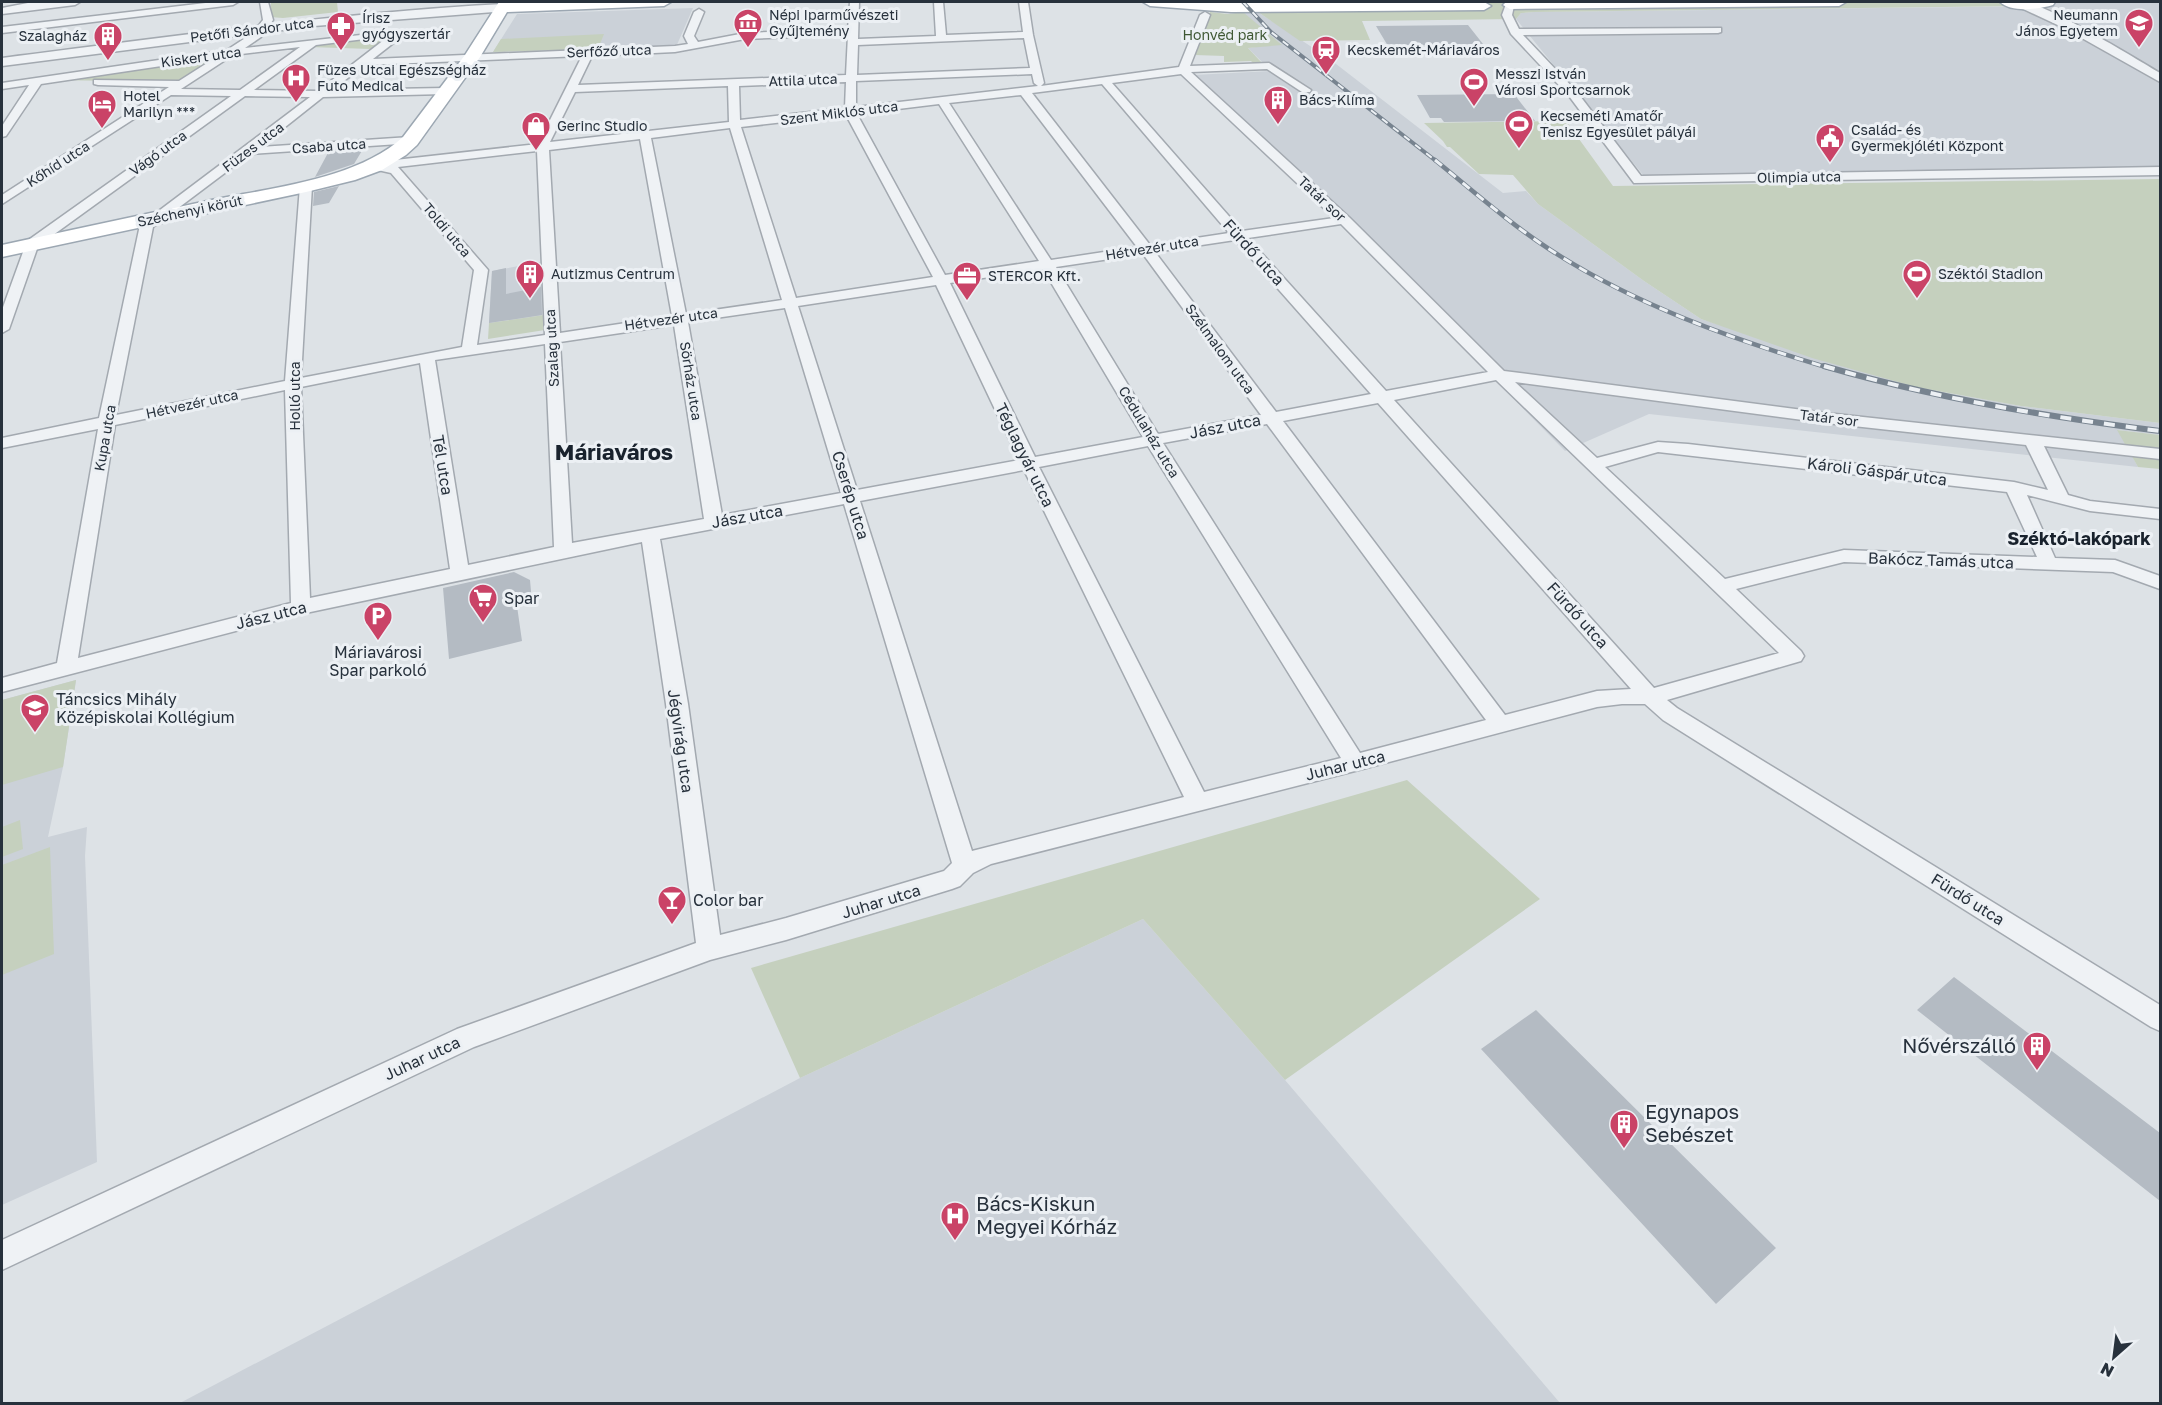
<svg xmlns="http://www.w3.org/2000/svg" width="2162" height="1405" viewBox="0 0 2162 1405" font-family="'Golos Text',sans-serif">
	<rect width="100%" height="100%" fill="#dde2e6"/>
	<path fill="#cbd1d8" d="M1227,2H1249L1261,14L1327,57L1503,193L1526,191L1538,204L1644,281L1701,319L1916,387L2021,406L2160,423V435L2118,430L2138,467L1649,414L1565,451L1193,75L1271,71L1248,48L1281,44Z
		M2160,2V169L1644,176L1516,19L1521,13L1535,12L2048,6L2049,3Z
		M693,8L676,47L493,52L517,14Z
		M540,262L544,315L489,323L492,271Z
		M76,680L63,767L48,837L87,827L85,856L97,1162L2,1205V700Z
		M1143,919L1285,1080L1560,1403L178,1404L800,1078Z"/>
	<path fill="#c5d0be" d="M271,2H337L338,12L283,18L270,17Z
		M1249,2H2014L2022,6L1535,12L1521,13L1516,19L1362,21L1370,40L1300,41L1261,14Z
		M1210,12L1228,14L1243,12L1282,45L1248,48L1262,63L1254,64L1251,61L1224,62V56L1195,55Z
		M395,34L371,49L309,47L316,43Z
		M604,34L598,49L493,52L501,39Z
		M214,56V59L179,82L54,80Z
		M1566,121L1613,186L2160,179V423L2021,406L1916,387L1812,358L1701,319L1644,281L1538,204L1513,175L1479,174L1450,147H1447L1443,141L1424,123Z
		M544,315L545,330L488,339L489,323Z
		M2117,430L2160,435V469L2138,467Z
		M76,680L63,767L2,785V700Z
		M1407,780L1540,899L1285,1080L1143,919L800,1078L751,968Z
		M20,820L23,849L2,857V827Z
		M50,847L54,954L2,975V865Z"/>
	<path fill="#b4bbc3" d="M1468,25L1483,44L1388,46L1376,26Z
		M1514,94L1535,121L1444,122L1441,118H1430L1417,95Z
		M363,149L354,164L315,177L329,151Z
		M339,186L329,203L313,206L314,192Z
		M506,268V294L541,287L542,315L489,323L492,271Z
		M514,572L530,580L532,603L517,606L522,641L449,659L443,588Z
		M1954,977L2160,1133V1201L1917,1010Z
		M1536,1010L1776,1248L1716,1304L1481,1049Z"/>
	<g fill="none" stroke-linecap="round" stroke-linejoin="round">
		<g stroke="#a3a9b0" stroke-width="3">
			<path id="minor" d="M33,2L37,3L80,2L75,5L2,14V8Z
				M214,2H238L233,5L2,33V27Z
				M260,2H268L273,20L261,37L245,48L405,30V34L373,59L675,46L688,44L684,36L694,12L699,9L704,12L694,36L698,42L745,33L848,29L850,2H859L858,39L936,36L934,2H943L946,35L1023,32L1019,2H1028L1033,35L1044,83L1041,86L1179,67L1200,15L1205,12L1210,15L1190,66L1269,63L1311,90L1310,92H1302L1267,69L1191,72L1349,217L1504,371L1826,413L2160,449V459L2044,446L2068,495L2090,501L2160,509V519L2090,511L2027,495L2055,558L2115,560L2160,576V589L2113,572L1844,562L1736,589L1801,651L1804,656L1801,661L1667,700L1677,708L2160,1005V1031L2151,1027L1663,720L1645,704H1622L1597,707L1355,771L991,864L973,873L960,886L952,889L786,940L710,960L474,1047L2,1270V1240L457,1029L696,943L666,704L642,542L301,614L2,692V678L57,663L98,429L2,448V438L99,418L140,225L310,97L245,96L38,246L9,329L2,333V310L27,241L231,96L171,95L2,204V195L169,87L98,85L94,84V80L179,81L215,58L41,84L6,136L2,137V126L29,85L2,89V83L227,50L253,33L263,20ZM848,35L846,75L578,85L592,56L675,52L745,39ZM389,36L318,91L254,90L316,45ZM1024,38L1030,68L857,75L858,45ZM300,47L240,90L181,89L233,55ZM582,56L538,144L377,162L371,166L373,169L391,173L474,270L462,347L301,378L312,186L306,182L300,186L285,381L116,415L153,227L250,154L414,143V139L410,137L260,147L323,97L445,94L450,91L445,88L332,90L365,65ZM1032,74L1034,83L1038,86L856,107V81ZM1181,74L1334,218L1242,231L1112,83ZM846,82L845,108L740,120L739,86ZM1102,84L1229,233L1150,245L1032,93ZM728,86L729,122L550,142L575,92ZM1021,95L1137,247L1051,260L949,103ZM939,104L1039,261L945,275L857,114ZM846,115L933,277L796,298L741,127ZM730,128L782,300L686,314L651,138ZM640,139L672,316L560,333L549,150ZM537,151L545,335L477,345L488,270L398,167ZM1341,224L1488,372L1386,391L1248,238ZM1235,240L1371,394L1276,412L1155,252ZM1143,254L1261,415L1158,434L1056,267ZM1043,269L1143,437L1035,457L950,283ZM936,285L1019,460L857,490L798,306ZM785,308L841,493L722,515L688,322ZM674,325L704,519L572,543L560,342ZM545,344L554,547L468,565L435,360ZM420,363L450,569L310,598L301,387ZM1496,380L1779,653L1654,688L1394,400ZM1515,382L1826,423L2026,445L2048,490L2014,482L1688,444L1658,442L1597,458ZM285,390L291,603L78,658L115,425ZM1378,403L1631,689L1597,691L1505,715L1283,421ZM1267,424L1486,720L1360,753L1163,443ZM1148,446L1341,758L1204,792L1039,467ZM1658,452L2007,492L2037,557L1844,550L1725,579L1605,467ZM1024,470L1184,797L972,851L860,501ZM844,504L952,863L944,871L786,918L720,935L688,704L660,539Z
				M1506,4L1514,6L1512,15L1519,29L1721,28V32L1718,33L1523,35L1577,92L1641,176L2160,167V175L1634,183L1569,96L1511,34L1502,15Z"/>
		</g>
		<g stroke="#a3a9b0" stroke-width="3">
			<path id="tertiary" d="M2021,2C2041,0 2138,60 2160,73V82L2064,28L2021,8Z
				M503,4L507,5V11L314,26L2,66V58C169,37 335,13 503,4Z"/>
		</g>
		<g stroke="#9ca7b2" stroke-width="3">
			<path id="primary" d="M499,2H671L664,6L507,12L480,57L417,145L406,155L382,170L355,180L306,192L2,257V245C70,230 138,216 207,201C269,188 356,180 403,137L465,55Z
				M1143,2H1484L1491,6L1484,10L1231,12L1150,6Z
				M1506,2H1846L1839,6L1510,9L1503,5Z
				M2000,2H2055L2053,5C2039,9 2011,13 2000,2Z"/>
		</g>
		<use href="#minor" fill="#eff2f5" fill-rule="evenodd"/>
		<use href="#tertiary" fill="#eff2f5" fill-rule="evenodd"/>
		<use href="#primary" fill="#fff" fill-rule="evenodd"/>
		<g stroke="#77838f" stroke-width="4">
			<path id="rail-far2" d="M1243,2L1271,32L1436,161"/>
		</g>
		<g stroke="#77838f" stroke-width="4.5">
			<path id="rail-far1" d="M1435,160C1472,190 1509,223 1549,249C1635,305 1732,339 1829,368"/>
		</g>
		<g stroke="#77838f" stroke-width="6">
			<path id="rail" d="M1824,366C1934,398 2047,417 2160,431"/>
		</g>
		<use href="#rail-far2" stroke="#ecf0f4" stroke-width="2" stroke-dasharray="7" stroke-linecap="butt"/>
		<use href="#rail-far1" stroke="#ecf0f4" stroke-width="3" stroke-dasharray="9" stroke-linecap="butt"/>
		<use href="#rail" stroke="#ecf0f4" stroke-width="4" stroke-dasharray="11" stroke-linecap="butt"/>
	</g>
	<defs>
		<g id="museum-pin" transform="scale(1.5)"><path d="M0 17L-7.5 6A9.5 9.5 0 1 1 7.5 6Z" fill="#ca4367" stroke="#ecf0f4"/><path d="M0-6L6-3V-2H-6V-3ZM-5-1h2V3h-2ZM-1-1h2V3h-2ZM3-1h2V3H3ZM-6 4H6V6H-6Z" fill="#fff"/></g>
		<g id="university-pin" transform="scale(1.5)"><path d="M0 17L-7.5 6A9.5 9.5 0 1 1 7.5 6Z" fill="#ca4367" stroke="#ecf0f4"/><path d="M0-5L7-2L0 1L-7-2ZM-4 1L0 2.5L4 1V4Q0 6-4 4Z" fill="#fff"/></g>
		<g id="pharmacy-pin" transform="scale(1.5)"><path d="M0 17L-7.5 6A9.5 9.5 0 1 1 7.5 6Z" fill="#ca4367" stroke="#ecf0f4"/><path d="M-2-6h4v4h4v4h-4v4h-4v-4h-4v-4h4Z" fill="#fff"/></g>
		<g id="building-pin" transform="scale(1.5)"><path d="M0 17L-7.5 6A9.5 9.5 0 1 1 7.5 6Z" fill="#ca4367" stroke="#ecf0f4"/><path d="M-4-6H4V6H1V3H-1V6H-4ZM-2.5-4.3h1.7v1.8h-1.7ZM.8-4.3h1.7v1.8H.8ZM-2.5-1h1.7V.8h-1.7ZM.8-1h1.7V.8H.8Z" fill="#fff"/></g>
		<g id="station-pin" transform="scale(1.5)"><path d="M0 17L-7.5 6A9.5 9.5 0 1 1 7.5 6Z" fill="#ca4367" stroke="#ecf0f4"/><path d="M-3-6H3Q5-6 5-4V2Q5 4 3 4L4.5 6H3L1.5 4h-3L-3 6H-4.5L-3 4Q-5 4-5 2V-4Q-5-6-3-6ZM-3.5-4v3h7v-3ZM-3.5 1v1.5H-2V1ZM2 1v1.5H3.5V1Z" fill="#fff"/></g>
		<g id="hospital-pin" transform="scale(1.5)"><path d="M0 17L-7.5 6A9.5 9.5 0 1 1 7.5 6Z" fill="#ca4367" stroke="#ecf0f4"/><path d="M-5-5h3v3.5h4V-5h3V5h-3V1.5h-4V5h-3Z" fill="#fff"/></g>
		<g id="stadium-pin" transform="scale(1.5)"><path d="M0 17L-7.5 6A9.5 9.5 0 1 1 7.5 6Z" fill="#ca4367" stroke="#ecf0f4"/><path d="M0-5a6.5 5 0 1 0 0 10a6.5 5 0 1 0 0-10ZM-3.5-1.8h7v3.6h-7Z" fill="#fff"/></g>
		<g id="hotel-pin" transform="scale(1.5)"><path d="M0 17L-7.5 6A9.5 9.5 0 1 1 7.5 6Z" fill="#ca4367" stroke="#ecf0f4"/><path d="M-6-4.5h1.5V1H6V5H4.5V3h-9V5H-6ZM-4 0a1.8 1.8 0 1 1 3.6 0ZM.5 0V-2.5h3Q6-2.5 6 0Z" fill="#fff"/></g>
		<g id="shop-pin" transform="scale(1.5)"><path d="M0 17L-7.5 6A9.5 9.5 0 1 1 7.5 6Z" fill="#ca4367" stroke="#ecf0f4"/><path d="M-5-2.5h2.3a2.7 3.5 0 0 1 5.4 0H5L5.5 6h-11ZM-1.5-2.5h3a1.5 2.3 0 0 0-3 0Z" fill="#fff"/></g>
		<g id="civic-pin" transform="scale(1.5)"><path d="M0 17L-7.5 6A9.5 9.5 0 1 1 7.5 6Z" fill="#ca4367" stroke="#ecf0f4"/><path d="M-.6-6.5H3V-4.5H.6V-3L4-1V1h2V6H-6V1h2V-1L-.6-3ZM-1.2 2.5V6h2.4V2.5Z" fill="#fff"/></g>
		<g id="office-pin" transform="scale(1.5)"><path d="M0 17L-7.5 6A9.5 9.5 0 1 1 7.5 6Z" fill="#ca4367" stroke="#ecf0f4"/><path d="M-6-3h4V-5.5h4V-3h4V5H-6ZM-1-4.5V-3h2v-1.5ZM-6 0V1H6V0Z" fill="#fff"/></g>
		<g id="supermarket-pin" transform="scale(1.5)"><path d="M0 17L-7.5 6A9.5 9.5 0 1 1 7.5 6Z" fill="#ca4367" stroke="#ecf0f4"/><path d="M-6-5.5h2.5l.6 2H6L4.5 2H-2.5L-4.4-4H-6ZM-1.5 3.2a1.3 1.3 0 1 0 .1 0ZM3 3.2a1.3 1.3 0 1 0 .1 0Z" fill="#fff"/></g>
		<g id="parking-pin" transform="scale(1.5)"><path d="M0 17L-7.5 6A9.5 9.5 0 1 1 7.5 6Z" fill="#ca4367" stroke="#ecf0f4"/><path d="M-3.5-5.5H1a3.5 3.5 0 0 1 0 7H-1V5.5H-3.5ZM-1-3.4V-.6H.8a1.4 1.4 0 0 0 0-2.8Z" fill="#fff"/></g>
		<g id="school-pin" transform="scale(1.5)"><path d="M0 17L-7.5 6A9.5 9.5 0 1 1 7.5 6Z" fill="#ca4367" stroke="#ecf0f4"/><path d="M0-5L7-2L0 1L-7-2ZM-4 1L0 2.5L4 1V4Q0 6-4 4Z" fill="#fff"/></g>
		<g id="bar-pin" transform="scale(1.5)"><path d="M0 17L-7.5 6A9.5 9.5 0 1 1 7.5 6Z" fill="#ca4367" stroke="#ecf0f4"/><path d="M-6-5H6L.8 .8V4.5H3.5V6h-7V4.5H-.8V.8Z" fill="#fff"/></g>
	</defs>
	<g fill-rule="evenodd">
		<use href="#museum-pin" x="748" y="23"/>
		<use href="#university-pin" x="2139" y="23"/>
		<use href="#pharmacy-pin" x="341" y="26"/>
		<use href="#building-pin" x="108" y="36"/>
		<use href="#station-pin" x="1326" y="50"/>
		<use href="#hospital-pin" x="296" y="78"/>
		<use href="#stadium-pin" x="1474" y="82"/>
		<use href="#building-pin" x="1278" y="100"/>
		<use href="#hotel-pin" x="102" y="104"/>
		<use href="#stadium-pin" x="1519" y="124"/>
		<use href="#shop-pin" x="536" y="126"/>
		<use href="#civic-pin" x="1830" y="138"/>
		<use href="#building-pin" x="530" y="274"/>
		<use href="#stadium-pin" x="1917" y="274"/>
		<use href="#office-pin" x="967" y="276"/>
		<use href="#supermarket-pin" x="483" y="598"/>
		<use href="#parking-pin" x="378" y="616"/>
		<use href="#school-pin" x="35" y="708"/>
		<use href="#bar-pin" x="672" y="900"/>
		<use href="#building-pin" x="2037" y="1046"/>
		<use href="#building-pin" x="1624" y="1124"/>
		<use href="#hospital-pin" x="955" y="1216"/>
	</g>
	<g text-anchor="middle" stroke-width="6" stroke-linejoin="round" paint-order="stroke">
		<g font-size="14" fill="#27313c" stroke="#ecf0f4" text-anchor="start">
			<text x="769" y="20">Népi Iparművészeti<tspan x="769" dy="16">Gyűjtemény</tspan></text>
			<text x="2118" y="20" text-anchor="end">Neumann<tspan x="2118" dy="16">János Egyetem</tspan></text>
			<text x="362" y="23">Írisz<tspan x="362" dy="16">gyógyszertár</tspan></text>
			<text x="87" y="41" text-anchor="end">Szalagház</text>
			<text x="1347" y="55">Kecskemét-Máriaváros</text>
			<text x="317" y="75">Füzes Utcai Egészségház<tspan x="317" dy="16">Futo Medical</tspan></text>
			<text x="1495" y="79">Messzi István<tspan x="1495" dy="16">Városi Sportcsarnok</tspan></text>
			<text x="123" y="101">Hotel<tspan x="123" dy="16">Marilyn ***</tspan></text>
			<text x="1299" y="105">Bács-Klíma</text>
			<text x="1540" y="121">Kecseméti Amatőr<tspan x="1540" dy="16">Tenisz Egyesület pályái</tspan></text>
			<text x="557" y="131">Gerinc Studio</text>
			<text x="1851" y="135">Család- és<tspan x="1851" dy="16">Gyermekjóléti Központ</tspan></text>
			<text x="551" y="279">Autizmus Centrum</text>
			<text x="1938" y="279">Széktói Stadion</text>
			<text x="988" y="281">STERCOR Kft.</text>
		</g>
		<g font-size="14" fill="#27313c" stroke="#ecf0f4">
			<text transform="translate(252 30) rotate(-7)" y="5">Petőfi Sándor utca</text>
			<text transform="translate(609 51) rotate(-2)" y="5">Serfőző utca</text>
			<text transform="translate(201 57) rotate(-8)" y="5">Kiskert utca</text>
			<text transform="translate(803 80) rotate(-2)" y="5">Attila utca</text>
			<text transform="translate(839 113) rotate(-7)" y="5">Szent Miklós utca</text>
			<text transform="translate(329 146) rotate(-4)" y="5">Csaba utca</text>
			<text transform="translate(253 147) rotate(-37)" y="5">Füzes utca</text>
			<text transform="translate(158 153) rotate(-36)" y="5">Vágó utca</text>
			<text transform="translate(58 164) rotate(-33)" y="5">Kőhíd utca</text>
			<text transform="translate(1799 177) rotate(-1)" y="5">Olimpia utca</text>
			<text transform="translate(1322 199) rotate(43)" y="5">Tatár sor</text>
			<text transform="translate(190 211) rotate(-12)" y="5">Széchenyi körút</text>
			<text transform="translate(447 230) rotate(50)" y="5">Toldi utca</text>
			<text transform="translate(1152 248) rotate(-9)" y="5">Hétvezér utca</text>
			<text transform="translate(671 319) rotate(-8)" y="5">Hétvezér utca</text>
			<text transform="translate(552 348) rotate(-93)" y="5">Szalag utca</text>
			<text transform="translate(1220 349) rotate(54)" y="5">Szélmalom utca</text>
			<text transform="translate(691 381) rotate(81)" y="5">Sörház utca</text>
			<text transform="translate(295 396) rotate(-90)" y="5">Holló utca</text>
			<text transform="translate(192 404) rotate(-12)" y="5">Hétvezér utca</text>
			<text transform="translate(1829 418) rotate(7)" y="5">Tatár sor</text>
			<text transform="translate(1149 432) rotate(59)" y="5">Cédulaház utca</text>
			<text transform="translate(105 438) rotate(-80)" y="5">Kupa utca</text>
		</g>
		<g font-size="14" fill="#3f5834" stroke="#ecf0f4">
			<text x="1225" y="40">Honvéd park</text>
		</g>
		<g font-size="16" fill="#27313c" stroke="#ecf0f4">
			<text transform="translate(1254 252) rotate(48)" y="6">Fürdő utca</text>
			<text transform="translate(1225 426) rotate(-11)" y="6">Jász utca</text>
			<text transform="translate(1025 455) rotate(64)" y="6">Téglagyár utca</text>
			<text transform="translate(443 465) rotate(81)" y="6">Tél utca</text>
			<text transform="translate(1877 471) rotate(7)" y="6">Károli Gáspár utca</text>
			<text transform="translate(851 495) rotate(73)" y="6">Cserép utca</text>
			<text transform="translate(747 516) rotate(-10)" y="6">Jász utca</text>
			<text transform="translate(1941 560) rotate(2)" y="6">Bakócz Tamás utca</text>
			<text transform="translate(271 615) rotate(-14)" y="6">Jász utca</text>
			<text transform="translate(1578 615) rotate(48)" y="6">Fürdő utca</text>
			<text transform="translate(681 741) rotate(82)" y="6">Jégvirág utca</text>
			<text transform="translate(1345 765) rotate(-14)" y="6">Juhar utca</text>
			<text transform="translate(1968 899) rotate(32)" y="6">Fürdő utca</text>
			<text transform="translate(881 901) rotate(-17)" y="6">Juhar utca</text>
			<text transform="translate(422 1058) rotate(-25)" y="6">Juhar utca</text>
		</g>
		<g font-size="16" fill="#27313c" stroke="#ecf0f4" text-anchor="start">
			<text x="504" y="604">Spar</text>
			<text x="378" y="658" text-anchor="middle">Máriavárosi<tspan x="378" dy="18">Spar parkoló</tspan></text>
			<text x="56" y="705">Táncsics Mihály<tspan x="56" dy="18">Középiskolai Kollégium</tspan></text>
			<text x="693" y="906">Color bar</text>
		</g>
		<g font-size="18" font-weight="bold" fill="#19222d" stroke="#ecf0f4">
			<text x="2079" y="545">Széktó-lakópark</text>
		</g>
		<g font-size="20" fill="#27313c" stroke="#ecf0f4" text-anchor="start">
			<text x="2016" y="1053" text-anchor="end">Nővérszálló</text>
			<text x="1645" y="1119">Egynapos<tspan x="1645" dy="23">Sebészet</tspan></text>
			<text x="976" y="1211">Bács-Kiskun<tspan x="976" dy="23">Megyei Kórház</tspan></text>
		</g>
		<g font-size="22" font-weight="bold" fill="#19222d" stroke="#ecf0f4">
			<text x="614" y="460">Máriaváros</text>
		</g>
	</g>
	<rect width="2162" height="1405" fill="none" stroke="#27313c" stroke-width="6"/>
	<g transform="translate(2114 1357) rotate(208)" stroke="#ecf0f4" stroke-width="4.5" paint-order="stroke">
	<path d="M0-4.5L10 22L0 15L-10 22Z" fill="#27313c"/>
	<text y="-9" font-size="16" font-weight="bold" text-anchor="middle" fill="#27313c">N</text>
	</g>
</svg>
